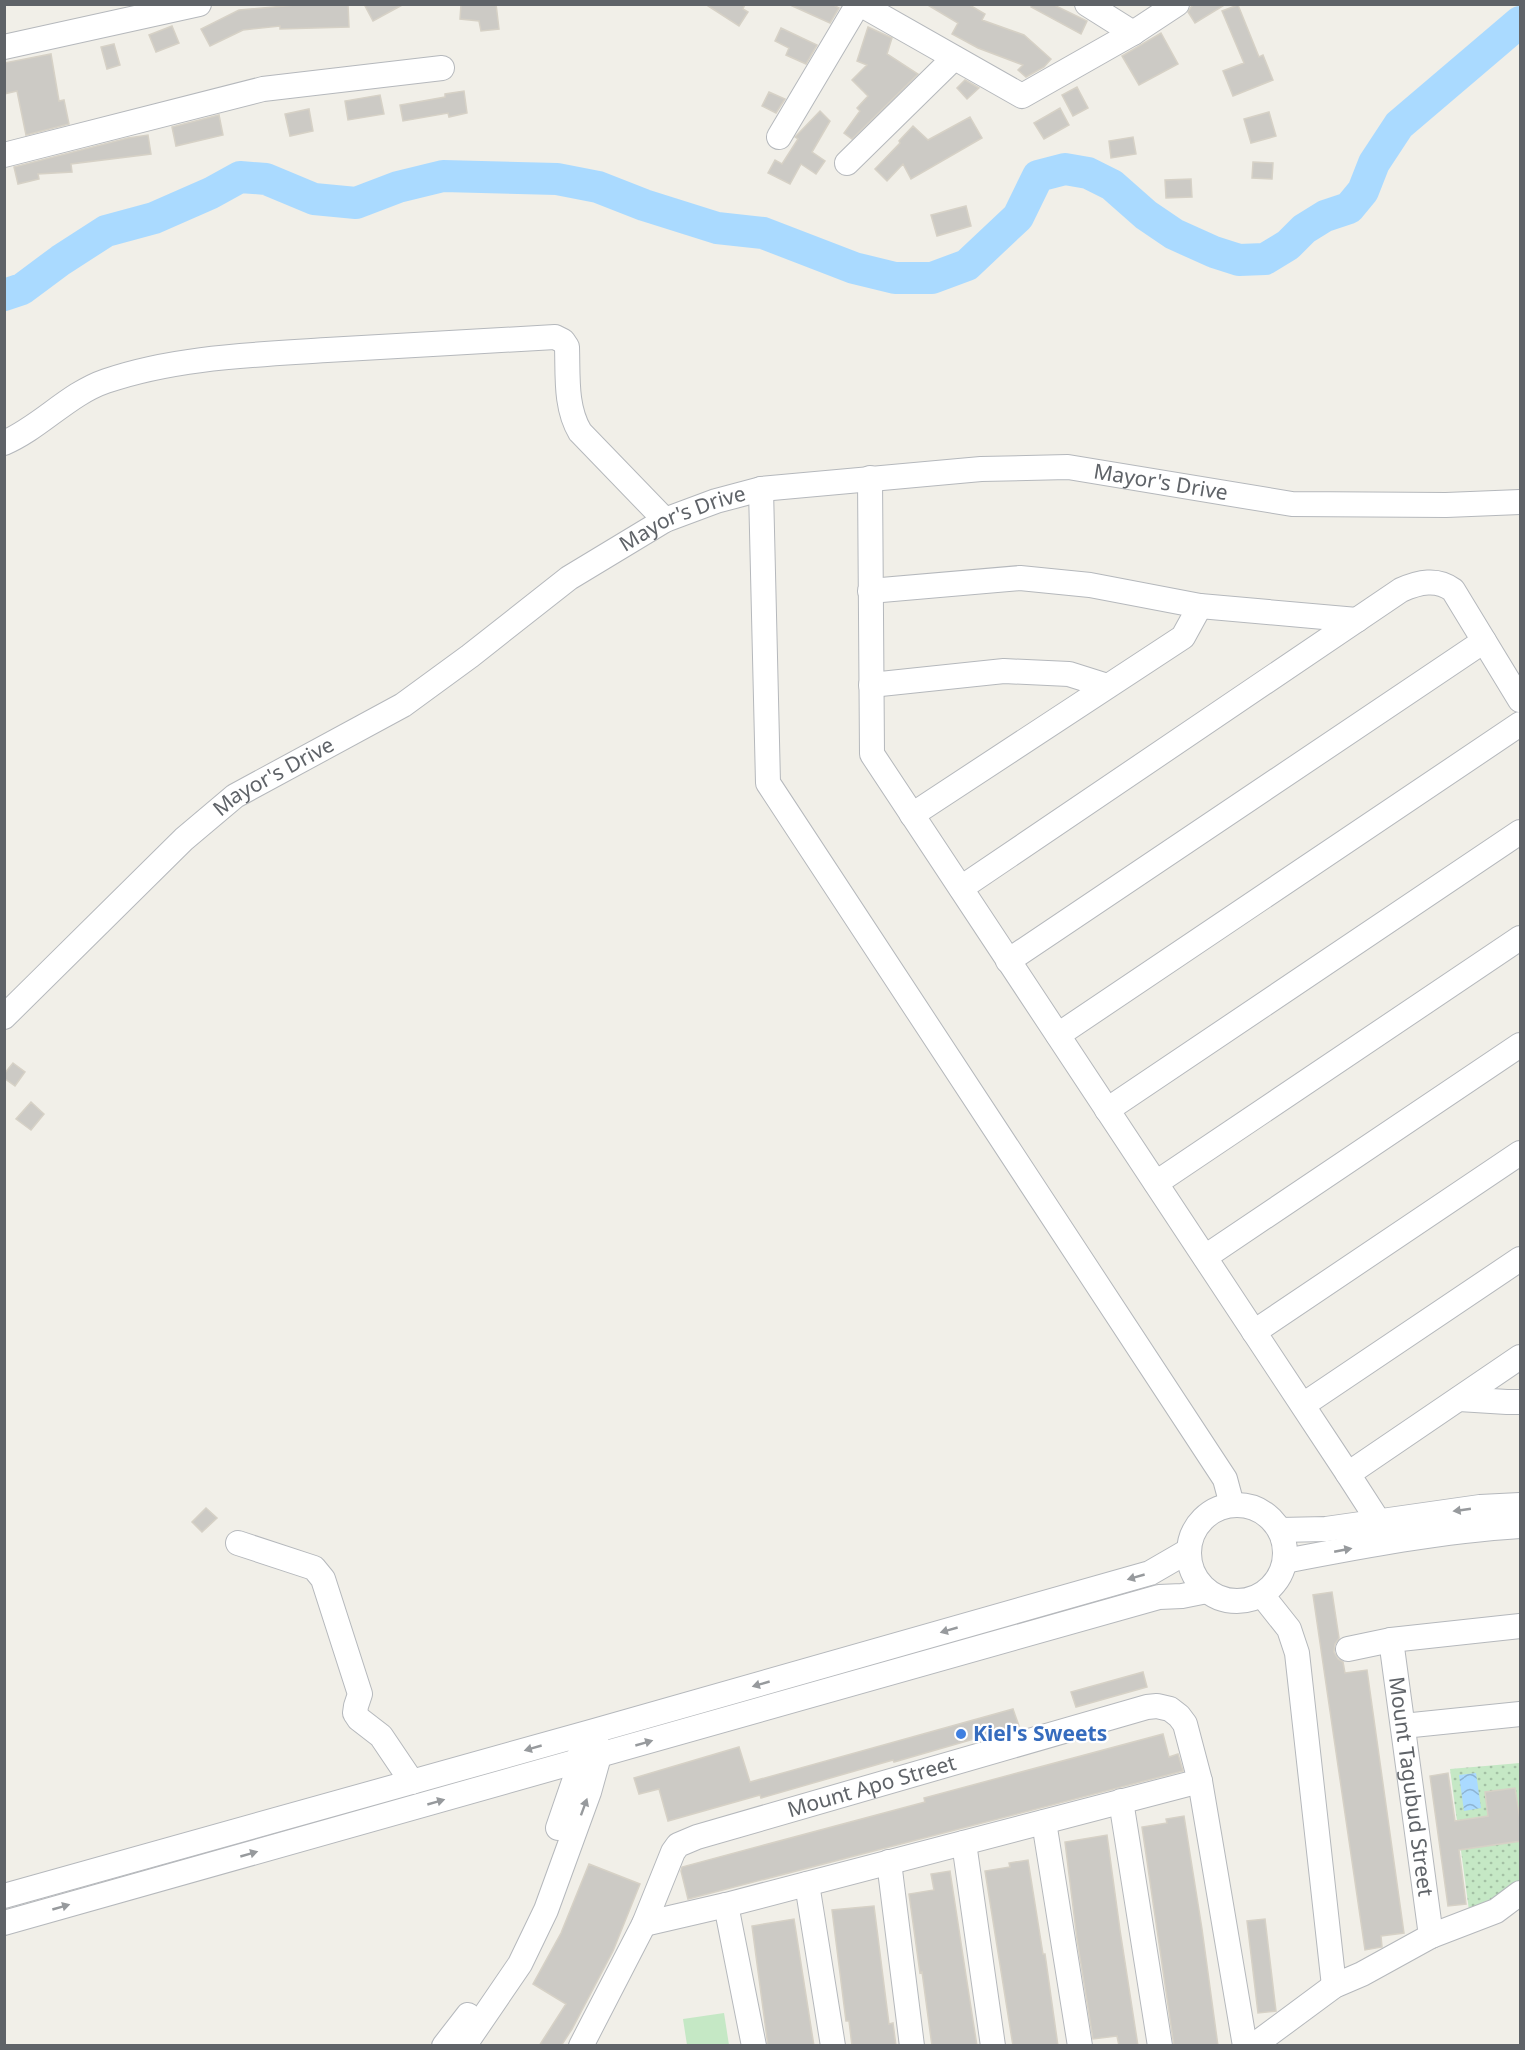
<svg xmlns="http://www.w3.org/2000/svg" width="1525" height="2050" viewBox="0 0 1525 2050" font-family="'Noto Sans',sans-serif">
	<defs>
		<pattern id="grass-dots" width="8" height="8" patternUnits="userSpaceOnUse" patternTransform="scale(1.5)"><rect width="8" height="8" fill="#c5e8c5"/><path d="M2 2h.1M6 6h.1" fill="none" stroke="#a3c0a4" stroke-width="1.8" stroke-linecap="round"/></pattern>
		<pattern id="water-waves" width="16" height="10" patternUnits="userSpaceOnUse" patternTransform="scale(1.5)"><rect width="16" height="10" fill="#aadaff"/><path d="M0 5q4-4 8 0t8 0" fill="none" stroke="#8eb4d2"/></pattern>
	</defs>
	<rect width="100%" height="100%" fill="#f1efe8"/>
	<path fill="url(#grass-dots)" d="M1520,1763V1886L1509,1893L1469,1910L1450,1769Z"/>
	<path fill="#c5e8c5" d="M724,2013L729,2045H687L683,2019Z"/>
	<path fill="url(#water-waves)" d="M1476,1773L1481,1808L1464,1811L1459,1775Z"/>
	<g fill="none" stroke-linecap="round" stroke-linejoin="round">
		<path stroke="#aadaff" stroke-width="32" d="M4,295L22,289L61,260L106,231L154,218L211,193L240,177L266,179L314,199L356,203L398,187L443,176L557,179L598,187L644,205L717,228L763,233L854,268L895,278H932L967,265L1018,217L1038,176L1065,169L1088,173L1112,185L1146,215L1174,234L1214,252L1239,260L1265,259L1288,245L1304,229L1325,216L1349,208L1363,191L1374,163L1399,125L1520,22"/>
	</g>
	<path fill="#cccac5" stroke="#d6d1c6" stroke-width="1.5" d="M307,4H348L349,27L280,29V26L243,30L210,46L201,29L239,10Z
		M364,4H404L373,21Z
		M461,4H496L499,29L481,31L479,21L460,19Z
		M705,4H745L743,9L748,12L739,26Z
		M788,4H832L839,8L830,23Z
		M926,4H968L985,14L982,20L1024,35L1051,59L1044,67L1026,77L1018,70L1023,65L978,48L952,34L958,23Z
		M1032,4H1052L1087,21L1081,34L1031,7Z
		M1195,4H1226L1195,23L1188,12L1191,7Z
		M1238,5L1259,57L1263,55L1273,80L1233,96L1223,71L1244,63L1222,11Z
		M172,26L179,43L156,52L149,35Z
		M868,27L892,38L887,54L918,74L852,139L844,133L860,111L857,108L868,96L852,80L867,65L857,61Z
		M781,28L817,45L806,64L786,55L789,48L775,41Z
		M1161,33L1178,64L1139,85L1122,56Z
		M114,44L120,65L107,69L101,47Z
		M51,54L59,101L64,100L69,124L26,135L17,91L4,94V63Z
		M965,80L979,88L967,99L957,88Z
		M1077,87L1088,108L1073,116L1062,95Z
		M464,91L467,113L449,117L448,113L403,121L400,105L445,97V94Z
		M769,92L785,99L776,113L762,106Z
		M380,95L384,114L348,120L345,101Z
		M1060,108L1069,125L1044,139L1034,123Z
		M309,109L313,131L290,136L285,114Z
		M820,111L830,121L812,152L825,161L816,174L801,164L790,184L768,173L775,160L782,164L798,139L795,137L796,136Z
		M1269,112L1276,136L1251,143L1244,119Z
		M219,115L223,135L176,146L172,127Z
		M970,117L982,138L911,179L903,164L887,181L875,169L900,143L899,141L913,126L928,140Z
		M148,135L151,154L71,164L72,172L38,174L39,179L18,184L14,167L128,138Z
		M1133,137L1136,154L1111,158L1109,141Z
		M1253,162L1273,163L1272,179L1252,178Z
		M1191,179L1192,197L1166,198L1165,180Z
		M966,206L971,226L937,236L931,215Z
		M13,1063L25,1072L15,1086L4,1078V1074Z
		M31,1102L44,1114L31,1130L16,1119Z
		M206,1508L217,1518L202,1532L192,1522Z
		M1332,1592L1339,1638L1335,1644L1334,1652L1338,1659L1343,1662L1345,1673L1367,1670L1404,1933L1381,1936L1382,1947L1365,1950L1313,1595Z
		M1143,1672L1147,1687L1076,1707L1071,1692Z
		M1013,1709L1019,1726L894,1762L893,1760L761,1798L760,1795L668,1821L659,1789L639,1794L634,1778L739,1747L750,1782Z
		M1163,1734L1169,1757L1178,1754L1183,1771L688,1899L681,1871L682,1867L925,1802L924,1798Z
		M1448,1773L1455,1821L1488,1816L1485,1792L1515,1788L1521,1826V1841L1459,1850L1466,1904L1448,1906L1430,1776Z
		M1184,1816L1202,1929L1218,2046H1174L1142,1827L1167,1823L1166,1819Z
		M1107,1835L1120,1930L1138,2046H1119L1117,2036L1093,2039L1077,1939L1065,1842Z
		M1028,1860L1043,1954H1045L1058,2046H1013L985,1871L1010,1867L1009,1863Z
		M589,1864L640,1884L613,1951L572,2029L561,2046H539L566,2004L533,1984L561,1933Z
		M950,1871L965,1969L977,2046H932L922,1972L920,1973L909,1894L934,1890L931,1874Z
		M874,1906L889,2024L893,2023L896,2046H852L849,2021H846L832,1910Z
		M794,1919L814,2046H768L752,1926Z
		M1265,1919L1276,2011L1258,2013L1247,1921Z"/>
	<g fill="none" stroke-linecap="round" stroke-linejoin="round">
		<g stroke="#b5b8bc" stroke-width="26">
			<g id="minor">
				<path d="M860,4L1022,96L1133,33L1177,4"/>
				<path d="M1087,4L1133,33"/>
				<path d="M4,47L199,4"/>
				<path d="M779,137L858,4"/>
				<path d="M4,155L263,89L442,68"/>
				<path d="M847,163L954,58"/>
				<path d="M4,443C41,427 68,394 106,381C176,357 253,355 327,350C403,346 479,341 555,337L563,341L567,347C568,375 565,407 580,432L665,520"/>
				<path d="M870,478L872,754L1348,1474L1379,1522L1384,1542"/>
				<path d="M761,489L768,783L1225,1479L1232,1505"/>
				<path d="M870,591L1020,578L1090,585L1200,606L1357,620"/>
				<path d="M871,685L1004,671L1069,674L1107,686"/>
				<path d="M912,815L1183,637L1200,606"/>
				<path d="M961,888L1401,590C1419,582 1437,578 1453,590L1520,700"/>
				<path d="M1008,961L1484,641"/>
				<path id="s1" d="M4,1017L184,839L235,796L403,705L470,656L569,578L665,520L716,501L761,489L981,469L1068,467L1292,504L1446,505L1520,502"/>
				<path d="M1058,1035L1520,724"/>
				<path d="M1107,1110L1520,832"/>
				<path d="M1156,1183L1520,938"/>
				<path d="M1205,1257L1520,1045"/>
				<path d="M1254,1332L1520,1153"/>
				<path d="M1459,1399L1507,1402H1520"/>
				<path d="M1303,1405L1520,1259"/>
				<path d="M1348,1474L1520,1357"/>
				<circle cx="1237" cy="1553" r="48"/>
				<path d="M1280,1530L1326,1529L1480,1507L1520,1505"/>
				<path d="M238,1543L314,1568L323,1579L360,1694L356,1706L355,1713L359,1719L381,1736L412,1782"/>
				<path d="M1285,1561C1363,1546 1441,1531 1520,1526"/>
				<path d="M1262,1595L1289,1629L1297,1653L1334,1986"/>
				<path id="s2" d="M1391,1640L1431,1936"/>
				<path d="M1348,1649L1391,1640L1520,1626"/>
				<path d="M1403,1726L1520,1714"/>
				<path d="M1121,1801L1160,2046"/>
				<path d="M1044,1822L1080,2046"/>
				<path d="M558,1828L581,1761L580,1753"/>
				<path d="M964,1843L993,2046"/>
				<path d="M889,1862L912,2046"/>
				<path d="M807,1884L833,2046"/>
				<path d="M4,1896L594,1731L1150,1573L1188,1551"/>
				<path d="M726,1905L754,2046"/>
				<path d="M4,1923L1159,1597L1182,1596L1207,1591"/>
				<path d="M644,1924L726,1905L1200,1781"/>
				<path d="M444,2046L468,2015"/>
				<path d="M464,2046L520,1964L546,1910L589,1792L599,1756L597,1744"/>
				<path id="s3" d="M581,2046L644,1924L673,1852L678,1845L697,1837L1147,1707L1157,1706L1170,1709L1179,1716L1185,1724L1200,1781L1245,2046"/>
				<path d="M1253,2046L1334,1986L1362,1974L1431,1936L1496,1911L1520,1893"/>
			</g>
		</g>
		<use href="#minor" stroke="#fff" stroke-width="24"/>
	</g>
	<defs><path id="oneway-solid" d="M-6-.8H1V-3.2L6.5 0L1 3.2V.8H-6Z" transform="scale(1.5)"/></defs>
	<g fill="#979a9d">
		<use href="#oneway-solid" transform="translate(1462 1510) rotate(172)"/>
		<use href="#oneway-solid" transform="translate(1343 1550) rotate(-11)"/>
		<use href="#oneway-solid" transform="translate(1136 1577) rotate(164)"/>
		<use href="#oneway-solid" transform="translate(949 1630) rotate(164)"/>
		<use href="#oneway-solid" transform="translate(761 1684) rotate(164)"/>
		<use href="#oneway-solid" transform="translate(644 1743) rotate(-16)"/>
		<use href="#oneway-solid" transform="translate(533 1748) rotate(164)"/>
		<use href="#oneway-solid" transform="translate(436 1802) rotate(-16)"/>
		<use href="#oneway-solid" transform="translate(584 1807) rotate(-70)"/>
		<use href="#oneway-solid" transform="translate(249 1854) rotate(-16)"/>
		<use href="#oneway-solid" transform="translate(61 1907) rotate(-16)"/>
	</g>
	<circle fill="#3f7fe0" stroke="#fff" stroke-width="2" cx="961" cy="1734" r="6"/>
	<g text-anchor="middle" stroke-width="4.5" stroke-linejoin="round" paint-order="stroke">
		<g font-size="21" fill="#5f6368" stroke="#fff">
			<text dy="7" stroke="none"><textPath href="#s1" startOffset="1335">Mayor's Drive</textPath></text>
			<text dy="7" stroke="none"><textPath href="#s1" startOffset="849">Mayor's Drive</textPath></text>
			<text dy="7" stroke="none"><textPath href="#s1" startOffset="363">Mayor's Drive</textPath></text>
			<text dy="7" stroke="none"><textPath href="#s3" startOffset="426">Mount Apo Street</textPath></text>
			<text dy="7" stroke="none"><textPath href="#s2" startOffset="148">Mount Tagubud Street</textPath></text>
		</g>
		<g font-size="21" font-weight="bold" fill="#366cbe" stroke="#fff" text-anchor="start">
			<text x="973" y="1741">Kiel's Sweets</text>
		</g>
	</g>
	<rect width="1525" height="2050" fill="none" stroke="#5f6368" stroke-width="12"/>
</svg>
